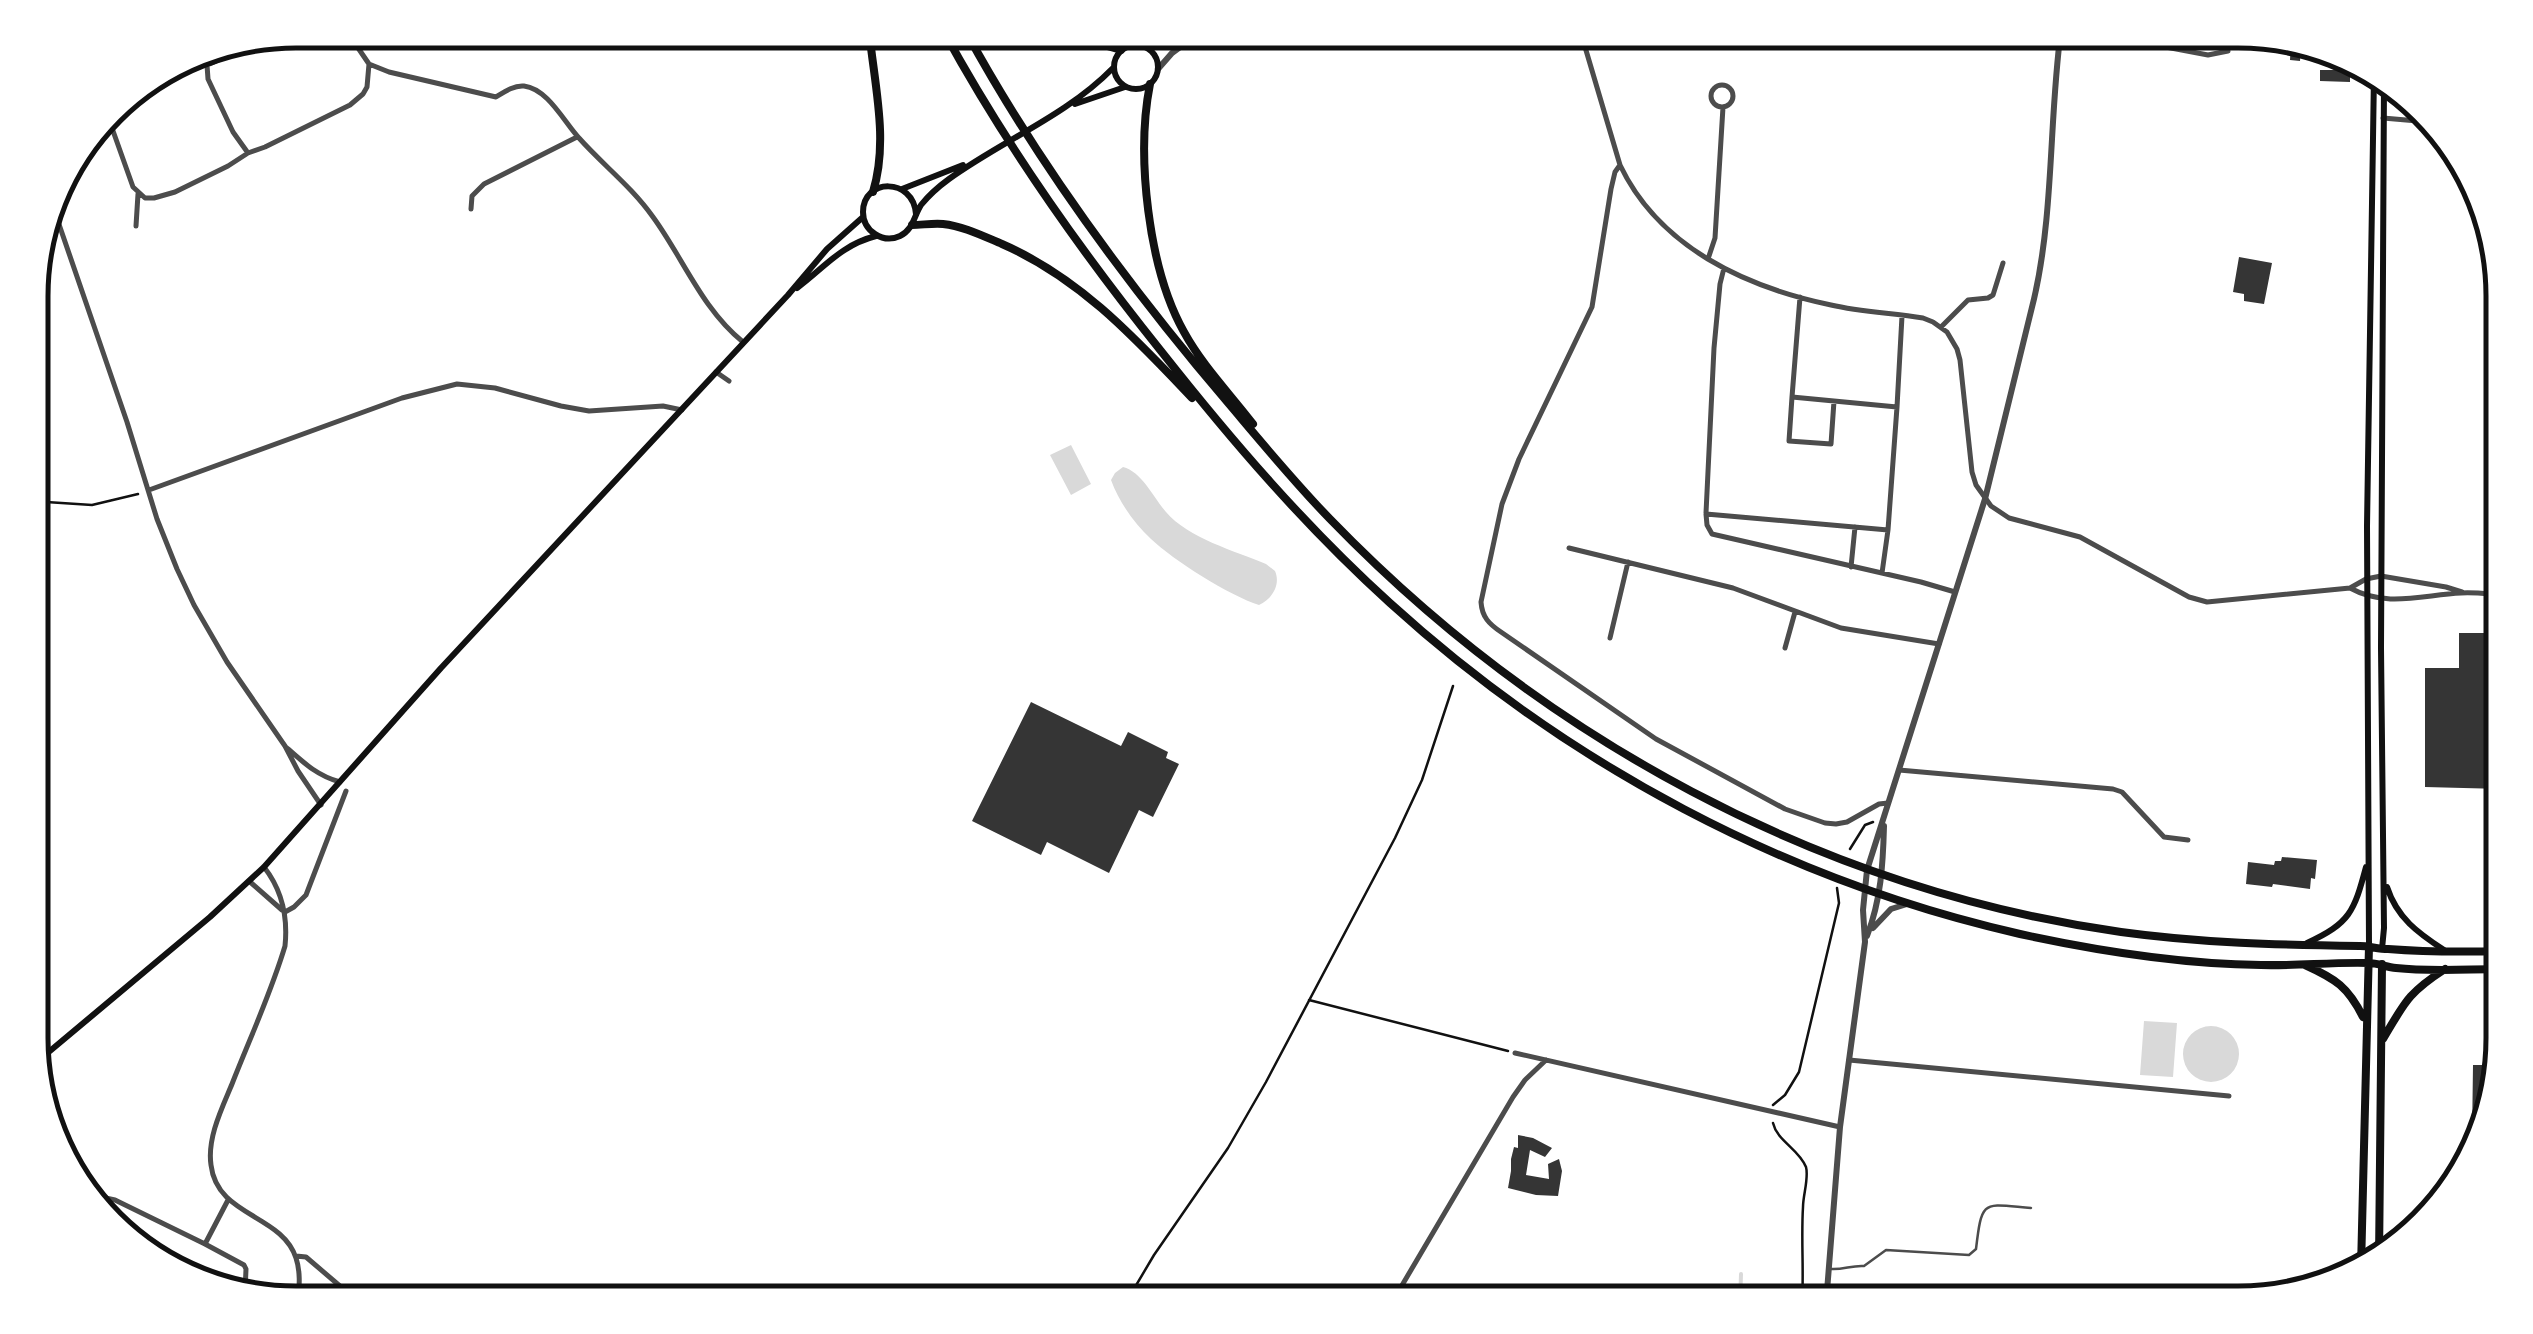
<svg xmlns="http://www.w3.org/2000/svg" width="2533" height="1334" viewBox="0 0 2533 1334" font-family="Georgia,serif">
	<rect width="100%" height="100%" fill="#fff"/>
	<path fill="#d9d9d9" d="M1071,445L1091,484L1071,495L1050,455Z
		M1123,467C1142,472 1153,497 1166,512C1188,538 1235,551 1266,564L1275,571C1281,585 1272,599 1259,605C1230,596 1173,560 1151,539C1134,523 1119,502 1111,480L1115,473Z
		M2144,1021L2177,1023L2173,1077L2140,1075Z
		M2183 1054a28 28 0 1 1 56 0a28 28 0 1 1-56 0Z"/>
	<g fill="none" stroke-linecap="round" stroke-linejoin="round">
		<path stroke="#d9d9d9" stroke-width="4" d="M1740,1304L1741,1274"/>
	</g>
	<path fill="#353535" d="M2291,42L2301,45L2300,61L2290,60Z
		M2320,70H2350V82L2320,81Z
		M2239,257L2272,263L2264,304L2244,301V294L2233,292Z
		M2459,633H2502V789L2425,787V668H2459Z
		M1031,702L1121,746L1128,732L1168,752L1166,758L1179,764L1153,817L1139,810L1109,873L1047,842L1041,855L972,821Z
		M2282,857L2317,860L2315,879L2311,878L2310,889L2273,884L2272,887L2246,884L2248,862L2274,865L2275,861H2281Z
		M2473,1065H2497L2480,1138H2472Z
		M1518,1135L1533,1138L1552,1148L1545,1157L1530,1150L1526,1175L1549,1179L1548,1164L1559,1159L1562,1171L1558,1196L1536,1195L1508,1188L1511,1171V1159L1514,1147L1518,1148Z"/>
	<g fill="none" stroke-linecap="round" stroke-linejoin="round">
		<path stroke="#111" stroke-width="2.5" d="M31,501L92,505L138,494
			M1850,849L1865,825L1873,822
			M1309,1000L1508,1051
			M1773,1105L1785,1095L1799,1072L1839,903L1837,888
			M1773,1123C1777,1141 1799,1149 1806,1167C1809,1178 1803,1195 1803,1207C1801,1239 1804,1271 1802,1304
			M1125,1304L1154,1255L1228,1148L1266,1082L1395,838L1422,780L1453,686"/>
		<path stroke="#4c4c4c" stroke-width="2.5" d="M1831,1269C1843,1270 1852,1265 1864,1266L1886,1250L1969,1255L1976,1249C1982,1198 1983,1204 2031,1208"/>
		<path stroke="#4c4c4c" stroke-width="5" d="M350,30L354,42L369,64L389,72L496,97C504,92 514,85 524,86C548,89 564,122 579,138C603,165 632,187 653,217C683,258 702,309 743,342
			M1580,30L1620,165C1659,247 1745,287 1831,305C1861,312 1892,313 1923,318L1933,322L1947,332L1957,349L1960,360L1972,472L1976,485L1991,506L2009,518L2080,537L2189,597L2207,602L2350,588L2366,579L2381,576L2446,587L2462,592
			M2076,30L2208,55L2228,51
			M197,50L207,65L208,79L233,132L248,153
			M207,65L278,34
			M1711 96a11 11 0 1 1 22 0a11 11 0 1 1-22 0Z
			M107,114L133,187L145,198H154L175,192L228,166L248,153L265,147L350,105L363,94L367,87L369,64
			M2383,118L2429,122
			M1620,165L1615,172L1611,189L1592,307L1519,459L1502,504L1481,602C1482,617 1489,624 1501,632L1656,739L1785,809L1825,823L1836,824L1847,822L1879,804L1888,803
			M51,201L127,422L157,519L177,569L194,605L227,662L285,746L298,771L321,805
			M471,209L472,196L484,184L577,137
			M136,226L138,194
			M1708,259L1715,238L1723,107
			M1800,297L1792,397L1897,407L1902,316
			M1941,327L1968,300L1988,298L1993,295L2003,263
			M716,372L729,381
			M1792,397L1789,441L1831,444L1834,401
			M1897,407L1888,530L1706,514L1707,525L1712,534L1921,582L1955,592
			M149,490L402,398L457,384L495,388L561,406L589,411L663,406L682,410
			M1706,513L1714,348L1720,284L1724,268
			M1569,548L1733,588L1841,628L1939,644
			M1851,567L1855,527
			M1882,573L1888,530
			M2350,588C2386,608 2422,595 2461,593C2474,592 2488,594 2502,595
			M1610,638L1628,562
			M1785,648L1795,612
			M287,748C305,764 318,776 340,782
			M1899,770L2113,789L2122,792L2164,837L2188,840
			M264,867C282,890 288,917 285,946C271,993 250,1038 232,1084C222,1108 207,1138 211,1165C217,1217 282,1214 296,1258C301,1273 299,1289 298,1304
			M249,881L282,910
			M285,912L294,907L306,895L346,791
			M1515,1053L1840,1127
			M1849,1060L2229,1096
			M90,1200L101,1197L115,1200L205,1244L228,1200
			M205,1244L244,1265L246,1269L245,1292
			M296,1256L306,1257L361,1304
			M1391,1304L1513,1097L1525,1080L1546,1060"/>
		<path stroke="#4c4c4c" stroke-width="6" d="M1146,47L1192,35
			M1158,69L1172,53L1203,30
			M1873,928L1891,909L1907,904
			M1867,936C1881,900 1883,864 1884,826
			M1826,1304L1840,1127L1865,942L1863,910L1867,870L1985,499L2034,299C2054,213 2049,118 2061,30"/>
		<path stroke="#111" stroke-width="6" d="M1114 67a22 22 0 1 1 44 0a22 22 0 1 1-44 0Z
			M1075,104L1125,87
			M902,189L963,165
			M916,214C913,177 863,178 863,212C863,231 883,244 900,236C913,230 914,216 921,205C929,195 938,187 949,179C1003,140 1066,116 1113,68
			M797,288C825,267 841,245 876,236
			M2387,887C2397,918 2418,933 2444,950
			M2307,943C2350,923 2354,912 2366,867
			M2369,946L2367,526L2374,74
			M2382,949L2384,928L2381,648L2384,82
			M32,1066L210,917L264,867L441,668L788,295L827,249L863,217"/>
		<path stroke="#111" stroke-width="8" d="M869,30C874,83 889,140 873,192
			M943,30C1005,144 1080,250 1161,351C1232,441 1305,526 1390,603C1567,764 1786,881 2020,934C2098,951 2180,964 2261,965C2296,966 2332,962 2368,963C2378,963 2386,967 2396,968C2431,972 2468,969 2503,969
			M965,30C1038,164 1130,288 1229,404C1262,443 1295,483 1330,519C1542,738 1819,889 2121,932C2200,943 2280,945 2360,946C2369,946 2378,949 2388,949C2426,952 2465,952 2503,951
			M1069,30L1090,41L1121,50
			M1150,84C1136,155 1148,268 1184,332C1202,365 1230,394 1253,424
			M912,225C922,225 933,223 943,224C963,226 983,236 1002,244C1080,278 1135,338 1192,398
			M2305,965C2336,979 2348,987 2363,1017
			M2383,1039C2405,1002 2408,993 2445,969
			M2379,1261L2382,964
			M2361,1268L2369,946"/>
	</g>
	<path d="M0 0H2533V1334H0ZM296 48H2238A248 248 0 0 1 2486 296V1038A248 248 0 0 1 2238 1286H296A248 248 0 0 1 48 1038V296A248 248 0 0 1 296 48Z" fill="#fff" fill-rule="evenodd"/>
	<path fill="none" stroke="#111" stroke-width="5" d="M296 48H2238A248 248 0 0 1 2486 296V1038A248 248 0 0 1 2238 1286H296A248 248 0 0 1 48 1038V296A248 248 0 0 1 296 48Z"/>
</svg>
